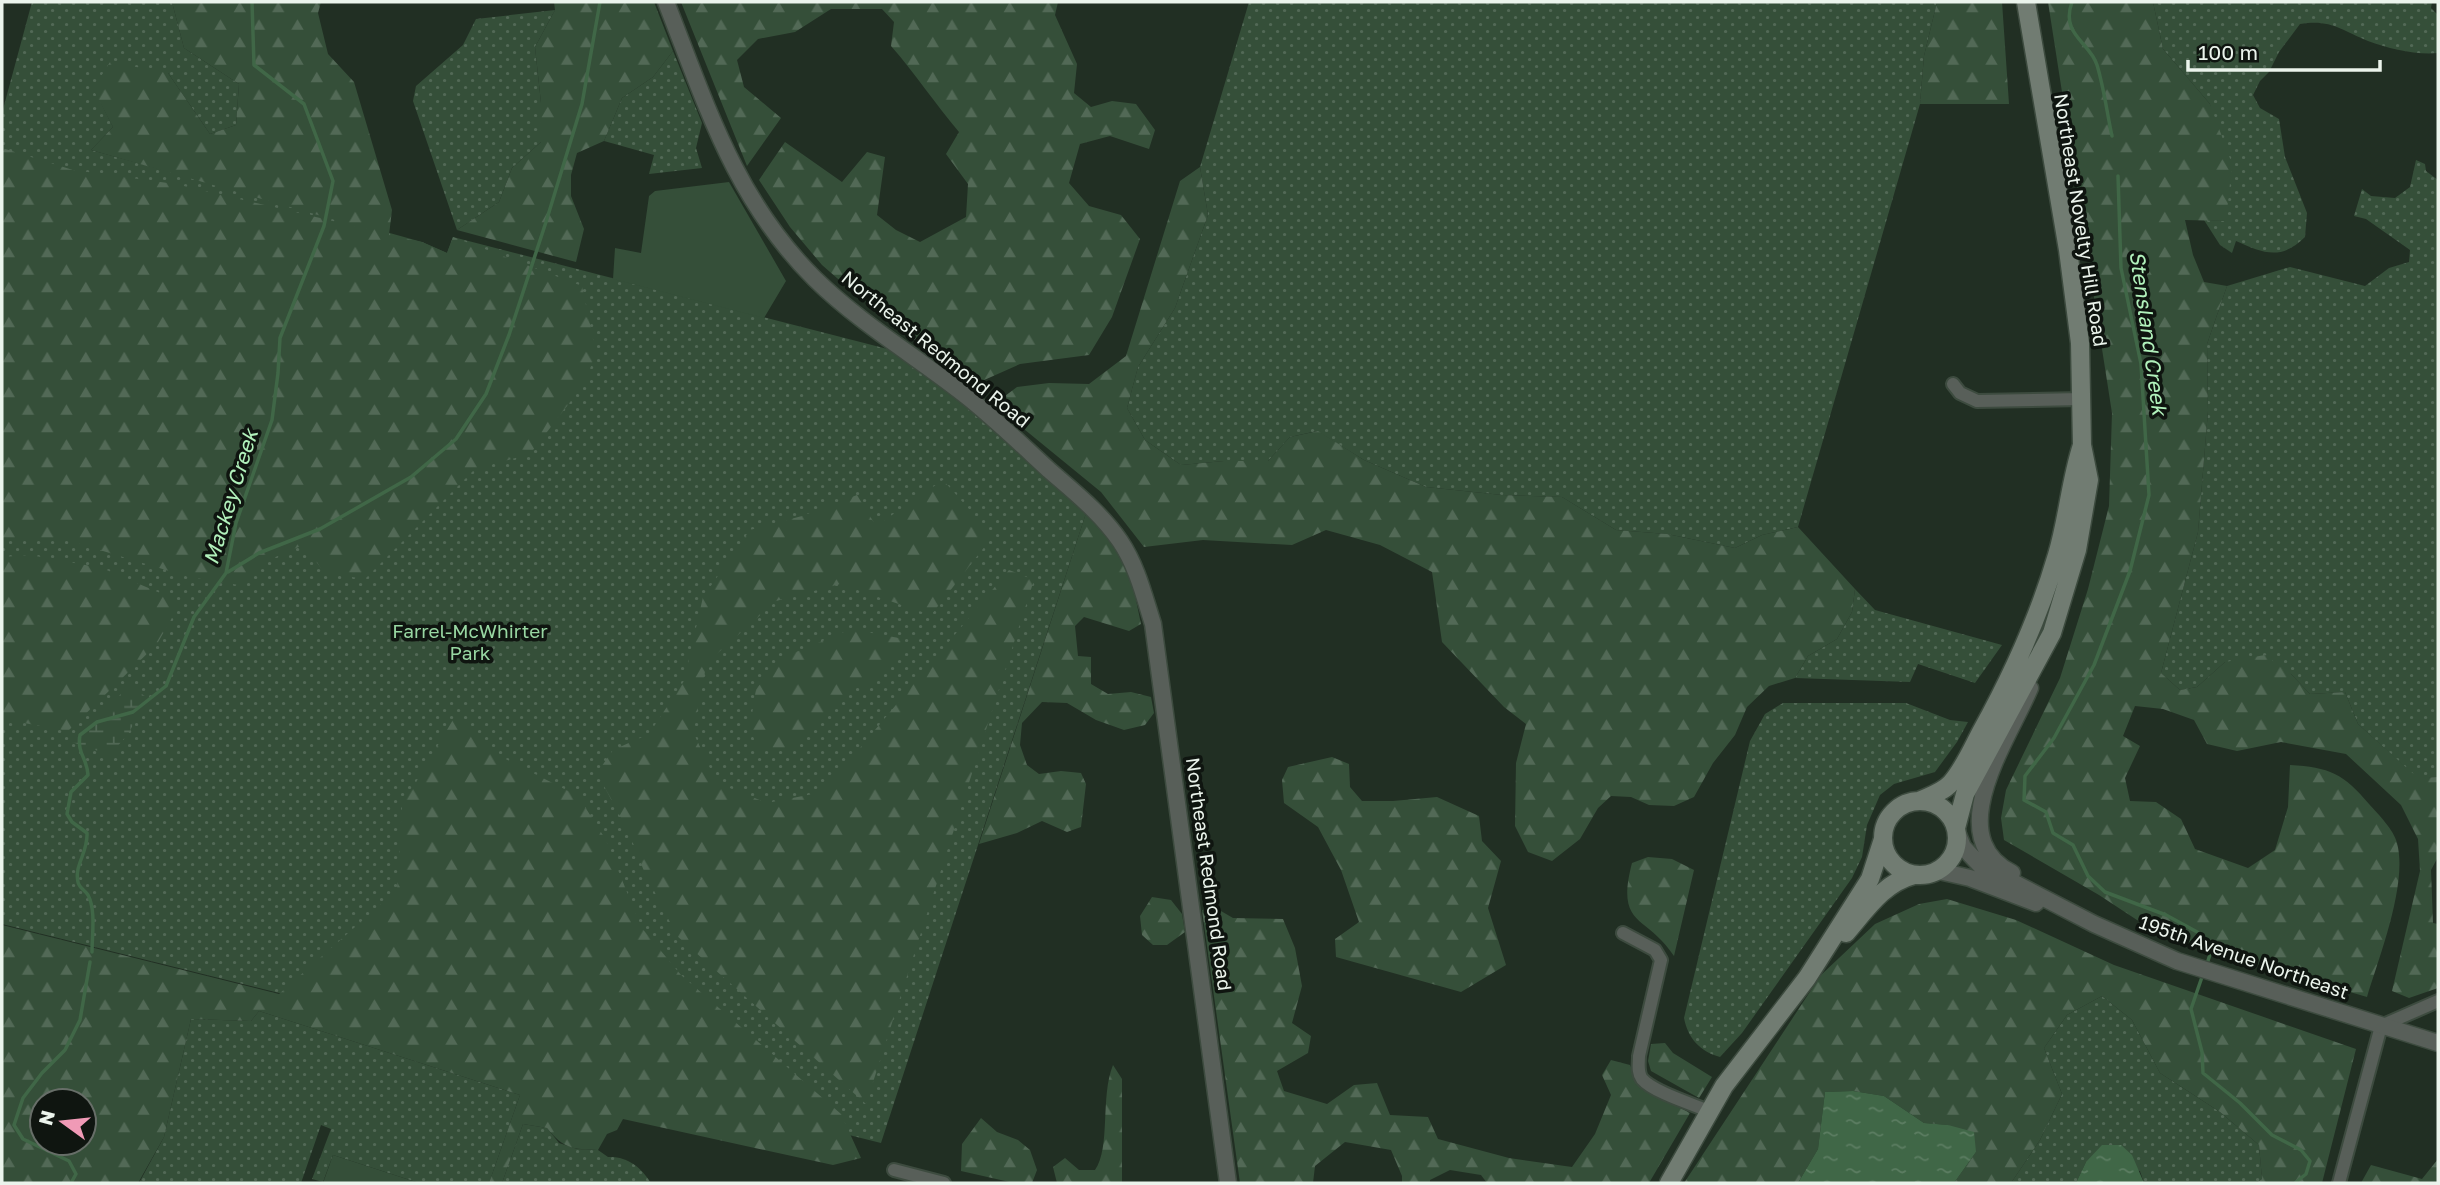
<svg xmlns="http://www.w3.org/2000/svg" width="2440" height="1185" viewBox="0 0 2440 1185" font-family="'Golos Text',sans-serif">
	<defs>
		<pattern id="grass-dots" width="8" height="8" patternUnits="userSpaceOnUse" patternTransform="scale(1.75)"><rect width="8" height="8" fill="#354f39"/><path d="M2 2h.1M6 6h.1" fill="none" stroke="#526956" stroke-width="1.8" stroke-linecap="round"/></pattern>
		<pattern id="forest-firs" width="22" height="20" patternUnits="userSpaceOnUse" patternTransform="scale(1.75)"><rect width="22" height="20" fill="#354f39"/><path d="M5 1l3.5 6h-7zM16 11l3.5 6h-7z" fill="#526956"/></pattern>
		<pattern id="wetland-marsh" width="20" height="14" patternUnits="userSpaceOnUse" patternTransform="scale(1.75)"><rect width="20" height="14" fill="#354f39"/><path d="M1 5h8M5 5V1M11 12h8M15 12V8" fill="none" stroke="#526956"/></pattern>
		<pattern id="water-ripples" width="26" height="14" patternUnits="userSpaceOnUse" patternTransform="scale(1.75)"><rect width="26" height="14" fill="#406747"/><path d="M2 4q2-2 4 0t4 0M15 11q2-2 4 0t4 0" fill="none" stroke="#5c7d62"/></pattern>
	</defs>
	<rect width="100%" height="100%" fill="#212f23"/>
	<path fill="url(#grass-dots)" d="M32,2H172L184,48L239,84L236,125L210,134L168,73L94,89L113,127L91,150L422,242L447,253L453,237L907,354L1088,507L881,1143L2,924V113Z
		M1249,2H1937L1924,56L1920,104L1798,527L1762,535L1735,548L1667,534L1616,530L1562,497L1502,495L1426,487L1364,460L1317,431L1290,437L1268,461H1224L1181,465L1145,440L1127,408L1138,367L1175,308L1208,215L1200,167Z
		M2153,2H2432L2431,8L2438,15V53C2416,55 2389,49 2368,41C2341,30 2331,19 2300,24L2279,52L2269,72L2260,81L2253,95L2260,108L2279,119L2285,157L2307,213L2305,237C2281,261 2263,253 2236,241L2232,253L2220,245L2204,220L2226,221L2210,104L2163,49Z
		M555,10L535,47L541,103V142L512,168L499,202L457,230L413,101L416,86L463,45L476,19Z
		M673,51L702,123L696,148L702,168L649,174L654,155L604,141L622,98L653,77Z
		M2416,160L2425,164L2426,171L2438,180V777L2418,779L2358,724L2345,692L2310,694L2291,674L2225,662L2197,687L2180,690L2161,673L2198,532L2208,411L2207,344L2227,286L2290,267L2365,286L2389,268L2409,262L2410,250L2366,219L2354,216L2362,189L2371,196L2395,198L2410,187Z
		M1855,589L1875,610L2002,645L1975,683L1918,664L1910,682L1795,678L1808,656L1837,639L1852,612Z
		M1783,703H1906L1950,720L1968,722L1957,742L1935,772L1894,784L1880,795L1867,825L1862,857L1852,878L1742,1033L1720,1057C1699,1051 1688,1038 1684,1018L1750,741L1765,714Z
		M2102,996L2132,1020L2160,1073L2220,1112L2259,1145L2262,1179L2256,1183H2144L2140,1171L2086,1162L2076,1183H2011L2040,1140L2062,1094L2044,1048L2067,1015Z
		M259,1011L520,1095L489,1183H419L333,1155L323,1182L312,1179L331,1129L321,1125L301,1183H139L164,1137L191,1019L251,1021Z
		M523,1124L547,1128L559,1143L577,1149L598,1150L608,1157C627,1156 641,1167 651,1183H502Z"/>
	<path fill="url(#forest-firs)" fill-rule="evenodd" d="M172,2H321L318,13L328,54L354,82L392,210L389,235L422,242L447,253L453,237L582,286L596,353L584,384L530,454L475,469L365,579L325,573L303,545L271,559L239,585L189,577L60,538L2,539V148L73,170L175,184L367,229L91,150L113,127L93,89L110,62L168,73L210,134L236,125L239,84L184,48Z
		M554,2H654L673,51L653,77L622,98L604,141L577,153L571,175V196L584,229L576,262L457,230L499,202L512,168L541,142V103L535,47L555,10Z
		M681,2H1058L1055,15L1077,64L1074,93L1091,107L1112,101L1136,104L1155,130L1149,149L1110,136L1080,144L1069,183L1089,206L1121,215L1140,239L1112,317L1089,355L1020,364L973,385L861,299L822,265L790,227L759,180L785,142L842,182L867,152L885,157L877,215L896,230L920,242L966,217L968,184L946,154L959,132C935,104 915,73 891,46L894,22L882,9H831L795,32L758,39L737,60L744,87L781,118L747,166Z
		M1937,2H2002L2009,104H1920L1924,56Z
		M2048,2H2153L2163,49L2210,104L2232,164L2226,221L2185,220L2193,255L2204,282L2227,286L2207,344L2208,411L2198,532L2161,673L2180,690L2197,687L2225,662L2265,655L2291,674L2310,694L2345,692L2358,724L2418,778L2438,777V857L2431,870L2433,923L2438,924V988L2409,998L2392,991L2420,871L2418,839L2401,805L2346,754L2281,742L2237,751L2207,744L2194,720L2163,709L2135,706L2123,736L2140,746L2125,778L2130,801L2156,802L2181,819L2195,849L2248,868L2275,850L2288,807L2290,765C2329,767 2344,774 2369,804C2378,814 2394,830 2397,843C2408,884 2379,957 2367,997L2186,944L2137,920L2099,895L2004,840L2001,818L2006,790L2060,678L2088,589L2109,506L2112,413Z
		M1200,167L1208,215L1175,308L1138,367L1127,408L1145,440L1181,465L1224,461H1268L1290,437L1318,431L1364,460L1426,487L1502,495L1562,497L1616,530L1667,534L1735,548L1762,535L1798,527L1855,589L1852,612L1837,639L1808,656L1795,678L1769,686L1747,707L1735,735L1713,763L1694,797L1674,806L1649,805L1631,797L1611,796L1598,808L1580,839L1552,861L1528,852L1515,826L1516,763L1526,724L1504,707L1442,642L1432,572L1380,545L1326,530L1292,545L1203,540L1144,547L1101,492L1008,416L1001,399L1017,387L1049,383L1089,384L1126,356L1180,181Z
		M943,480L993,536L931,615L840,584L776,601L718,653L706,667L693,732L717,783L767,803L823,792L1009,570L1034,580L866,1104L677,936L644,871L629,833L597,773L613,750L649,734L684,681L703,597L750,530L802,516L857,495L876,526Z
		M1086,513L1102,528L1131,576L1141,624L1129,631L1084,617L1075,626L1078,656L1091,657V684L1108,694L1131,692L1151,697L1154,713L1145,725L1124,730L1096,720L1067,703L1042,702L1022,723L1020,745L1027,765L1039,774L1061,771L1081,773L1086,784L1081,827L1067,832L1042,821L1017,833L979,844Z
		M30,555L102,568L181,602L157,644L68,731L2,719V557Z
		M851,629L904,639V649L871,684L858,686L789,750L758,751L750,727L756,689L784,657Z
		M457,713L490,751L578,796L606,840L641,927L681,975L841,1114L861,1158L833,1165L623,1119L617,1130L607,1134L598,1150C572,1149 564,1149 547,1128L523,1124L502,1183H489L520,1095L259,1011L251,1021L191,1019L164,1137L138,1183H2V925L279,994L397,890L402,806ZM42,1101H84V1143H42Z
		M1332,757L1349,764L1350,787L1362,801H1393L1437,797L1479,816L1482,841L1501,861L1488,908L1506,965L1461,992L1336,957L1335,939L1359,922L1341,870L1318,827L1284,803L1282,780L1288,767Z
		M1648,857L1672,859L1694,870L1674,956C1647,914 1615,928 1632,863Z
		M1152,897L1171,900L1182,914L1185,932L1167,945H1153L1142,935L1140,916Z
		M1947,899L2016,920L2114,965L2356,1049L2322,1183H2256L2262,1179L2259,1145L2220,1112L2160,1073L2132,1020L2102,996L2067,1015L2044,1048L2062,1094L2040,1140L2011,1183H1954L1976,1152L1948,1125L1924,1123L1884,1096L1853,1091L1825,1092L1818,1149L1798,1183H1684L1821,975L1875,924L1919,904Z
		M1214,907L1233,918L1283,919L1295,948L1302,986L1292,1023L1311,1036L1308,1053L1277,1071L1284,1091L1327,1104L1354,1085L1377,1083L1390,1115L1428,1117L1438,1139L1509,1158L1572,1167L1595,1134L1611,1095L1602,1075L1611,1060L1630,1065L1639,1086L1690,1113L1649,1183H1487L1481,1175L1450,1170L1430,1180V1183H1402V1176L1391,1150L1345,1142L1315,1166L1313,1183H1240L1202,910Z
		M1665,1043L1673,1053L1712,1077L1699,1098L1651,1071L1648,1061L1651,1044Z
		M1113,1065L1122,1079V1183H1057L1053,1167L1065,1158L1079,1170H1095C1111,1147 1100,1097 1113,1065Z
		M981,1118L997,1132L1018,1140L1030,1150L1037,1170L1032,1183H1014L961,1171L962,1144Z
		M2438,1159V1183H2361L2371,1165L2422,1179Z"/>
	<path fill="url(#wetland-marsh)" d="M129,686L148,698L128,734L110,755L72,742Z"/>
	<path fill="#354f39" d="M729,182L786,281L764,318L613,279L615,248L641,253L649,196L655,191Z
		M333,1155L419,1183H323Z"/>
	<path fill="url(#water-ripples)" d="M1853,1091L1884,1096L1924,1123L1948,1125L1974,1132L1976,1152L1954,1183H1798L1818,1149L1825,1092Z
		M2102,1145H2121L2132,1155L2144,1183H2076L2086,1162Z"/>
	<g fill="none" stroke-linecap="round" stroke-linejoin="round">
		<path stroke="#406747" stroke-width="3.5" d="M2072,2C2060,35 2090,42 2097,65C2104,88 2107,113 2112,136
			M2118,176L2121,268L2141,364L2149,495L2130,571L2094,665L2054,738L2025,776L2024,800L2046,812L2053,833L2073,845L2088,876L2105,892L2166,915L2199,933L2211,951L2207,964
			M228,572L259,553L320,529L411,477L456,439L486,394L509,335L546,222L582,104L600,2
			M92,952C92,935 96,910 88,895C85,890 79,888 78,882C74,865 88,853 87,833L72,822L67,814L71,792L88,775C87,757 77,755 80,735L97,722L133,712L166,686L194,617L226,573L236,523L272,420L278,373L280,338L324,226L333,181L304,104L254,65L252,2
			M2203,974L2191,1009L2202,1052L2203,1073L2240,1103L2272,1135L2301,1150L2310,1161L2306,1174L2295,1183
			M71,1183L76,1174L69,1161L23,1139L14,1125L23,1098L42,1073L65,1050L80,1020L90,962"/>
		<g stroke="#3d4b3f" stroke-width="16">
			<path id="minor" d="M1953,384L1960,393L1977,401L2082,399
				M1623,933L1655,950L1661,960L1639,1056C1639,1064 1637,1072 1642,1079C1653,1092 1692,1104 1709,1111
				M894,1170L944,1183
				M2339,1183L2381,1026L2438,1001"/>
		</g>
		<g stroke="#3d4b3f" stroke-width="19">
			<path id="tertiary" d="M666,2C706,104 735,200 815,279C862,325 919,358 970,399C997,421 1023,446 1049,470C1074,492 1101,513 1120,541C1137,566 1144,596 1153,624L1228,1183
				M1957,832L1963,847L1980,865L2094,924L2177,961L2438,1043
				M1939,871L1970,878L2036,903
				M2012,873C1939,836 2010,737 2030,688"/>
		</g>
		<g stroke="#3d4b3f" stroke-width="21">
			<path id="secondary" d="M1919,801C1930,796 1943,792 1951,783C1964,768 1972,749 1981,732C2012,676 2039,617 2057,555C2068,518 2070,482 2082,445
				M1883 838a37 37 0 1 1 74 0a37 37 0 1 1-74 0Z
				M1956,828L1965,794L2052,633L2077,550L2089,480L2082,445L2080,343L2068,250L2026,2
				M1846,933C1866,910 1883,883 1914,875
				M1669,1183L1724,1086L1807,978L1870,879L1883,839"/>
		</g>
		<use href="#minor" stroke="#585f59" stroke-width="12"/>
		<use href="#tertiary" stroke="#585f59" stroke-width="16"/>
		<use href="#secondary" stroke="#717c72" stroke-width="18"/>
	</g>
	<g text-anchor="middle" stroke-width="7" stroke-linejoin="round" paint-order="stroke">
		<g font-size="19" fill="#ebf4ec" stroke="#0f1510">
			<text transform="translate(2081 220) rotate(81)" y="7">Northeast Novelty Hill Road</text>
			<text transform="translate(936 349) rotate(39)" y="7">Northeast Redmond Road</text>
			<text transform="translate(1209 874) rotate(82)" y="7">Northeast Redmond Road</text>
			<text transform="translate(2244 957) rotate(19)" y="7">195th Avenue Northeast</text>
		</g>
		<g font-size="19" fill="#98d7a2" stroke="#0f1510">
			<text x="470" y="638">Farrel-McWhirter<tspan x="470" dy="22">Park</tspan></text>
		</g>
		<g font-size="21" font-style="italic" fill="#b1f1bb" stroke="#0f1510">
			<text transform="translate(2148 333) rotate(82)" y="7">Stensland Creek</text>
			<text transform="translate(231 497) rotate(-73)" y="7">Mackey Creek</text>
		</g>
	</g>
	<rect width="2440" height="1185" fill="none" stroke="#ebf4ec" stroke-width="7"/>
	<g transform="translate(63 1122) rotate(285)"><circle r="33" fill="#0f1510" stroke="#676e68" stroke-width="2"/>
	<path d="M0-5L12 26L0 18L-12 26Z" fill="#f09ab6"/>
	<text y="-10" font-size="19" font-weight="bold" text-anchor="middle" fill="#ebf4ec">N</text>
	</g>
	<path d="M2188 60v10h192v-10" fill="none" stroke="#ebf4ec" stroke-width="3.5"/>
	<text x="2198" y="60" font-size="21" fill="#ebf4ec" stroke="#0f1510" stroke-width="5" paint-order="stroke">100 m</text>
</svg>
